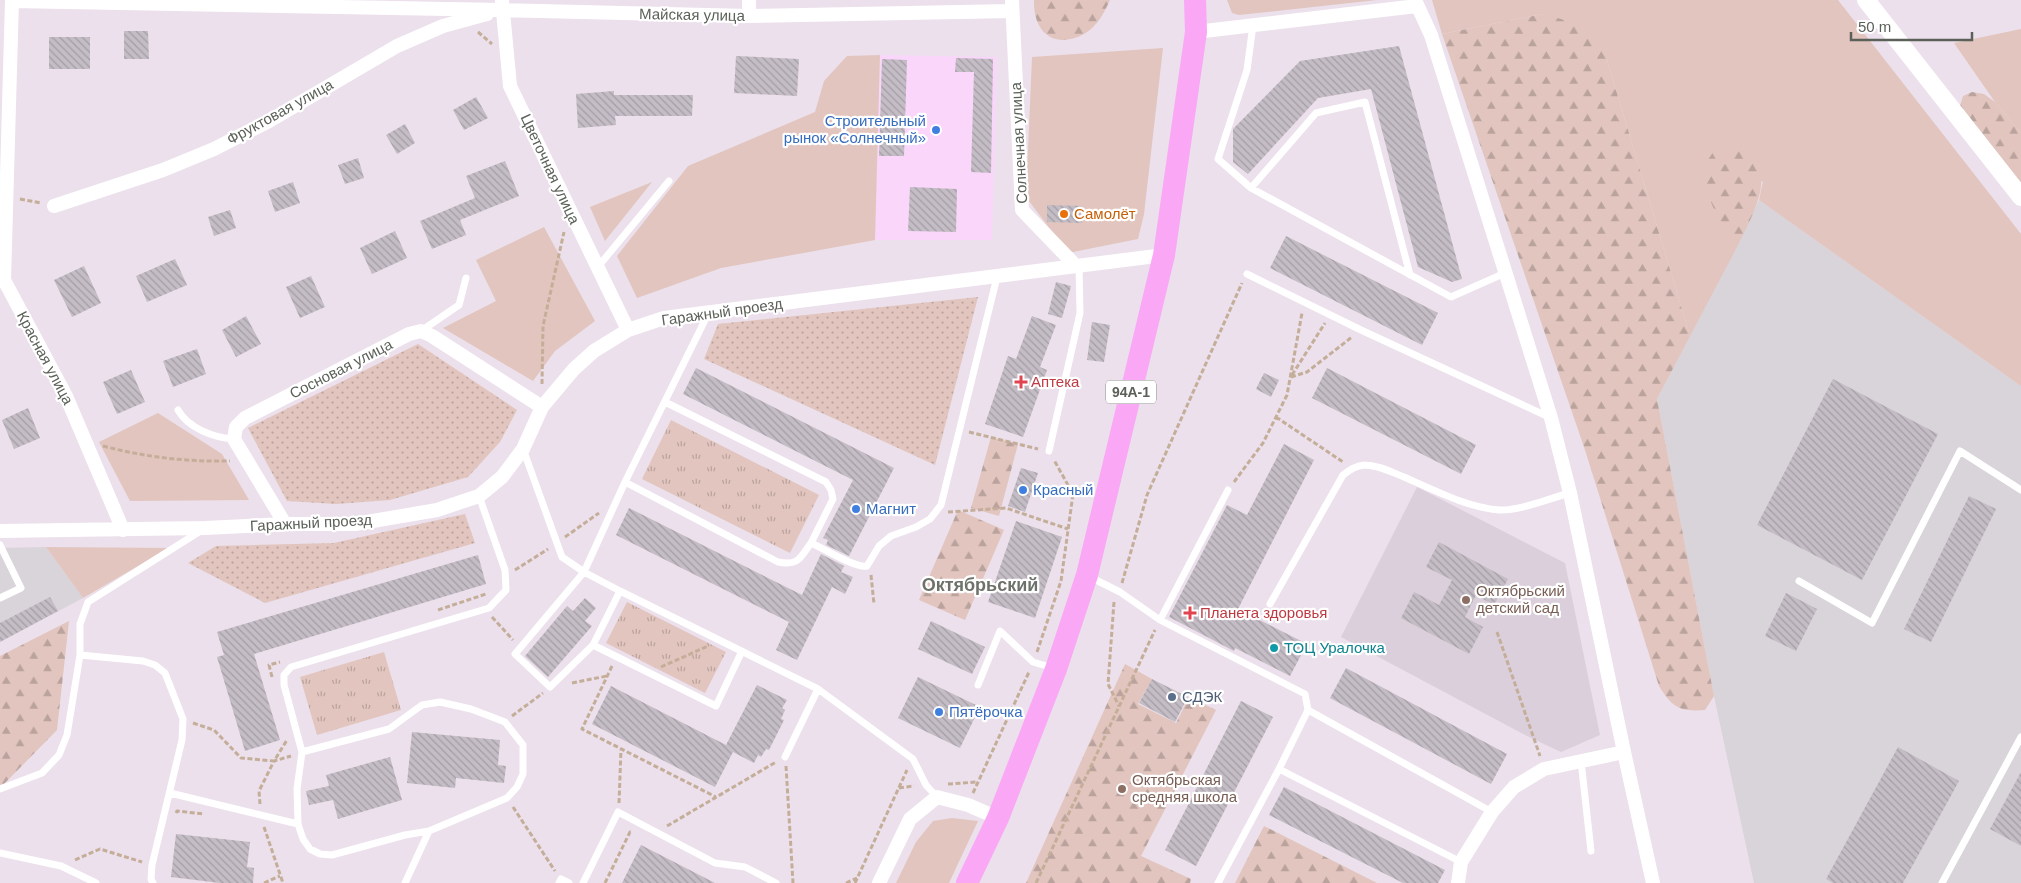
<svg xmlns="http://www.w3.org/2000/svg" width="2021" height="883" viewBox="0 0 2021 883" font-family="Helvetica,sans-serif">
	<defs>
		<pattern id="forest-firs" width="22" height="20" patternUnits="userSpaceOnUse" patternTransform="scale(1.25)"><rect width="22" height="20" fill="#e2c5be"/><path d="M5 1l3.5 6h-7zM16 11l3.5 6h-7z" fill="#baa39d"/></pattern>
		<pattern id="park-tufts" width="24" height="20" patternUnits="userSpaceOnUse" patternTransform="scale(1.25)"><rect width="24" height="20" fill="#e2c5be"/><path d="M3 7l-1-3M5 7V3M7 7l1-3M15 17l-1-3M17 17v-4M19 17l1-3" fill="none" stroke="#baa39d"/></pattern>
		<pattern id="garden-dots" width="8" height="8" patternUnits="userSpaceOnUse" patternTransform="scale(1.25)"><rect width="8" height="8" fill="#e2c5be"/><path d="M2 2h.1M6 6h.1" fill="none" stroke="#baa39d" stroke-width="1.8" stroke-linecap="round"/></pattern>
		<pattern id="building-back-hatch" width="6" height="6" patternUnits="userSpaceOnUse" patternTransform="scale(1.25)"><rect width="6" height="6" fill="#c5bdc6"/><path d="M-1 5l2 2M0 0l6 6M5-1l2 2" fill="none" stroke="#a39da4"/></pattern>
	</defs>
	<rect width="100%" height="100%" fill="#ebe0eb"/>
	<path fill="#fad6fb" d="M880,55L997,57L992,240H875Z"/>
	<path fill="#d9d3da" d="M1759,200L2021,386V883H1754L1714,696L1657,399Z
		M46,547L83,598L0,642V548Z"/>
	<path fill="#dacfdb" d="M1417,487L1565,563L1600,735L1561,752L1527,736L1341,637Z"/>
	<path fill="#e2c5be" d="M1227,0H1377L1239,15L1232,13Z
		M1432,0H1838L2021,234V386L1759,200L1763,181L1710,200L1737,247L1690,336L1607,60L1543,14L1442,34Z
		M2021,29V133L1995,102L1954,43Z
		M1163,48L1144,214L1138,239L1068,253L1026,197L1032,57Z
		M880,55L875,240L721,268L637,298L617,256L688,166L815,112L824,81L847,56Z
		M652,182L605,241L590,207Z
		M544,227L595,321L555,351L533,381L443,328L496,301L476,260Z
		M158,413L222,454L249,500L130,501L99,442Z
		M46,547L169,548L83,598Z
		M952,818L978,821L949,883H896L916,842L933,821Z"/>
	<path fill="url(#forest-firs)" d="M1034,0H1110C1104,13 1097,27 1084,34C1054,50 1033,32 1034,0Z
		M1543,14C1577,23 1590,28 1607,60L1690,336L1657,399L1714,696L1705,710C1679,712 1672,707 1659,686L1585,450L1442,34Z
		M1972,92L1984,94L1995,102L2021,133V189L1964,118L1960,106L1963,96Z
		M1724,148C1789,155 1753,214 1737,247C1723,224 1699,193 1706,165C1707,160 1711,156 1713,152Z
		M991,437L1018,444L999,516L971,508Z
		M958,510L1004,530L965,620L919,600Z
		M69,621L57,730L4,784L0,785V656Z
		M1125,664L1152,679L1138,704L1176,723L1189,697L1216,710L1141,856L1191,879L1190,883H1026Z
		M1264,826L1377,883H1235Z"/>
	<path fill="url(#park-tufts)" d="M671,420L819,495L790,553L642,479Z
		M627,602L726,652L705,693L606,643Z
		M384,652L401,710L317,735L300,677Z"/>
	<path fill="url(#garden-dots)" d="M978,297L935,465L704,359L718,324Z
		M418,344L517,410L500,442L468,477L390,500L336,504L287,501L248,428Z
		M465,514L475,543L265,603L188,563L216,546L334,543Z"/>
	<path fill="url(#building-back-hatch)" d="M124,31H148L149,59H124Z
		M49,37H90V69H49Z
		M1399,46L1462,279L1452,282L1418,267L1371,89L1318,98L1248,174L1233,162V129L1300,61Z
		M736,56L799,59L797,96L734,93Z
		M956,58L993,59L991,173L971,172L974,72H955Z
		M882,59L907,60L904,156H879Z
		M614,91V95H693L692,116H615L616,125L578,128L576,94Z
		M476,97L488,118L464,130L453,110Z
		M405,124L415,143L397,154L386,135Z
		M358,158L364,178L345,184L338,165Z
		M505,161L519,196L460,220L466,235L432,249L420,221L475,198L466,176Z
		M293,182L300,203L275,212L268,191Z
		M910,187L957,189L956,232L908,231Z
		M1047,205L1082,206V223L1047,222Z
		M230,210L236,228L214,236L208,217Z
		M395,231L407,258L372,274L360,248Z
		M1286,236L1438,313L1422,345L1270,268Z
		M175,259L187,285L147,302L136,276Z
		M84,266L101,303L72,317L54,280Z
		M311,276L325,307L300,318L286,287Z
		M1056,282L1071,286L1062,318L1048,314Z
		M246,316L261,344L236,357L222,330Z
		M1032,316L1056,325L1040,367L1047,370L1023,437L985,424L1008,356L1016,359Z
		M1092,322L1110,325L1104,362L1087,360Z
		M197,349L206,374L173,387L163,361Z
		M696,368L894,468L849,556L826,545L828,540L823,538L853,480L683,394Z
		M1327,368L1476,445L1461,474L1312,398Z
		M131,370L145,402L117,414L103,382Z
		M1264,373L1279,380L1271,397L1256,389Z
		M1833,379L1938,434L1862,580L1757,525Z
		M28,408L40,438L14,449L2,420Z
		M1284,444L1314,460L1238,609L1307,644L1290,676L1235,648L1234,651L1169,617L1227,505L1247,515Z
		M1021,468L1038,473L1025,512L1008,506Z
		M1969,496L1996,509L1931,642L1904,629Z
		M629,508L802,595L821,554L844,566L841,572L853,577L845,594L832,587L797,660L776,650L789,622L616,535Z
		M1016,521L1062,537L1035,618L988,602Z
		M1439,542L1508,579L1494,605L1476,595L1465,617L1483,627L1469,654L1401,618L1414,592L1439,605L1452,580L1426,567Z
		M478,555L486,584L254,654L280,740L245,751L217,657L224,655L217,632Z
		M1786,593L1817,609L1796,651L1765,636Z
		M50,597L58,611L0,642V623Z
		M585,598L596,608L585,621L592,626L548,677L525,656L567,606L573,611Z
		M931,621L985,647L972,674L918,649Z
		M1346,668L1507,754L1491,784L1330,698Z
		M918,677L980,707L960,748L898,718Z
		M1152,679L1188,697L1175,722L1139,703Z
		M757,685L787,700L782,708L785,710L781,719L784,720L769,750L766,749L761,757L758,755L754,763L733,752L715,787L592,724L611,686L726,745Z
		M1241,701L1273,717L1196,866L1165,850Z
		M412,732L500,740L498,765L506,766L504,783L456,778L455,788L407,783Z
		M1898,747L1959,781L1903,883H1833L1826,879Z
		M390,757L402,800L338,819L333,800L309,805L306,791L329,786L326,775Z
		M2021,772V846L1990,829Z
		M1284,787L1445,870L1438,883H1403L1269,815Z
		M176,834L250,842L247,867L254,868L253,883H220L171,877Z
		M641,845L715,883H622Z"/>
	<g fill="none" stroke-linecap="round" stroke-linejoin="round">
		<path stroke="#c5ae99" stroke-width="3" stroke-dasharray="5 2.5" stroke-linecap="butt" d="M478,32L492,44
			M20,199L41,203
			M1292,375L1325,323
			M1291,377L1307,372L1352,337
			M542,384L543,326L564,232
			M1276,417L1343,462
			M969,432L1038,449
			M103,446C145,457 186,462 230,461
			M1234,482L1263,443L1287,395L1302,313
			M948,512L1006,508L1068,529
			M565,537L599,513
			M515,570L548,549
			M871,575L874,604
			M1122,583L1147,495L1242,283
			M1114,602L1108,684L1119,706
			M438,610L486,594
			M492,617L513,640
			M1497,632L1540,756
			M1037,652L1061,581L1073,494L1054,460
			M612,666L582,729L716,797
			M661,667L708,646
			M272,677L269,665L280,662
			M572,683L607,676
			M512,716L543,693
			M193,723L214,730L241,758L274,761L287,740
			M786,766L793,883
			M948,784L977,782
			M899,788L914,786
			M973,793L1029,672
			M619,803L621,749
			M260,804L259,791L274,761L291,756
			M513,807L555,871
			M176,813L177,811L204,814
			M667,826L776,762
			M264,827L283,883
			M75,860L100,849L142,862
			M264,883L280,876
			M605,883L630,832H632
			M846,883L857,878
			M855,883L907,770
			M1036,883L1155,630"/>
		<path stroke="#fff" stroke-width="7" d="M1251,188L1218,159L1247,70L1253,25
			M597,268L669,181
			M1247,274L1361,330L1551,418
			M1410,275L1365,102L1316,113L1251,188L1451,297L1505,273
			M421,331L459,305L466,278
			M665,402L826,482L831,490L833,499L811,543
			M178,410C188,428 214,438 234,439
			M523,449L562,557L584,572L620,591L818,689L913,759L926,785L937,797
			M1049,451L1080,313L1079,265
			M625,482L708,314
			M0,545L21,588L0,598
			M1090,577L1120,592L1160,620L1305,694L1308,710L1492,812
			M1799,581L1872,623L1960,451L2021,490
			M1270,604L1343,475C1350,470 1355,466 1364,465C1378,465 1391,472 1404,477C1434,490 1466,507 1499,510C1520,511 1550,498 1570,493
			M1160,620L1228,490
			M593,645L620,591
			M742,651L716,706L593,645L550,687L515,654L584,572L625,482L778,562C799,566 800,558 811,543C823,548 856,569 867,566L879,546L891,536L916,527L930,519L941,505L997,277
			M80,655L143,661L155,665L165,673L183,719L182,740L152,865L151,879L153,883
			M978,685L1000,631L1033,662L1053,668
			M302,752L389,729L422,705L440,702L471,709L505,722L523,745V774L517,787L507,798L429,831
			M785,757L818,689
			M1581,761L1591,851
			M1279,769L1461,862
			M0,789L42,773L59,755L67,735L80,655V624L88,602L202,530
			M170,793L298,824
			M0,853L61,866L96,883
			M405,883L429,831L405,835L332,855L320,854L310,849L303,839L298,824L297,789L302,752L284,685V675L291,667L489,608L506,590L505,570L479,496
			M559,883L561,879L569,883
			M583,883L618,812L715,863L745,867L776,883
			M1218,883L1279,769L1308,710
			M1942,883L2021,737"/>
		<path stroke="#fff" stroke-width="14" d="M12,0L4,280L66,396L123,530
			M1012,0L1022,210L1075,265
			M1415,0L1431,35L1551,418L1570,493L1624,752L1653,883
			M12,1L502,10L749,16L1012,11
			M502,1L510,86L628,330
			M749,16V0
			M1196,32L1417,6
			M54,206L163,170L214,149L269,121L397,46L443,26L487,14
			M285,524L234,439L236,427L245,418L409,334L421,331L432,336L542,407
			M0,531L205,528L285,524H355L437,510L479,496L502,477L523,449L542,407L574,369L594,351L628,330L664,318L1164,255
			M879,883L910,819L937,797L968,805L998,818
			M1458,883L1461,862L1492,812L1514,787L1544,769L1624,752"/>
		<path stroke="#fff" stroke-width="18" d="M1866,0L2021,197"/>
		<path stroke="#faa7f6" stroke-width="22" d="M967,883L998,818L1056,669L1087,575L1164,255L1196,32L1195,0"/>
	</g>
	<g fill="#3f7fe0" stroke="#fff" stroke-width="2">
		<circle cx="936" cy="130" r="5"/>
		<circle cx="1023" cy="490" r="5"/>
		<circle cx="856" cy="509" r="5"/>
		<circle cx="939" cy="712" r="5"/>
	</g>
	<circle fill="#e8710a" stroke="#fff" stroke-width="2" cx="1064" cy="214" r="5"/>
	<g fill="#e0444e" stroke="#fff" stroke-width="2">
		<path d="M1018.5 374.5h5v5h5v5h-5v5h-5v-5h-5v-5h5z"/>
		<path d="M1187.5 605.5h5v5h5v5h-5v5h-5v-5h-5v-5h5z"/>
	</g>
	<g fill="#8d6e63" stroke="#fff" stroke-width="2">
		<circle cx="1466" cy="600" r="5"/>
		<circle cx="1122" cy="789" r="5"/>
	</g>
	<circle fill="#0f9aa8" stroke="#fff" stroke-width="2" cx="1274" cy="648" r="5"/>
	<circle fill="#5c6f8a" stroke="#fff" stroke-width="2" cx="1172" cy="697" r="5"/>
	<g text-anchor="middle" stroke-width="4.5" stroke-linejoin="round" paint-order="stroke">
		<rect fill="#fff" stroke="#8c908b" stroke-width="1" x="1106" y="380.5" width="50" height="23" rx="4"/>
		<g font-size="14" font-weight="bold" fill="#5b6159">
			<text x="1131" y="397">94А-1</text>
		</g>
		<g font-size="15" fill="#5b6159" stroke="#fff">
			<text transform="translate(692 15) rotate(1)" y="5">Майская улица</text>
			<text transform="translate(280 112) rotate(-29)" y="5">Фруктовая улица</text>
			<text transform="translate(1019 143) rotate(-93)" y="5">Солнечная улица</text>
			<text transform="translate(550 169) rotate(65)" y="5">Цветочная улица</text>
			<text transform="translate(722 312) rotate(-8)" y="5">Гаражный проезд</text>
			<text transform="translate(45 358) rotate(62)" y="5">Красная улица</text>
			<text transform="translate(341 369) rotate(-27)" y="5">Сосновая улица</text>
			<text transform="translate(311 523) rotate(-3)" y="5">Гаражный проезд</text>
		</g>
		<g font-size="15" fill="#366cbe" stroke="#fff" text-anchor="start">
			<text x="926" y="126" text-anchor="end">Строительный<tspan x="926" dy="17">рынок «Солнечный»</tspan></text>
			<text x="1033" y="495">Красный</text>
			<text x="866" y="514">Магнит</text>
			<text x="949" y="717">Пятёрочка</text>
		</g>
		<g font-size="15" fill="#c56008" stroke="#fff" text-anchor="start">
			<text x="1074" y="219">Самолёт</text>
		</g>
		<g font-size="15" fill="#be3a42" stroke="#fff" text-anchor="start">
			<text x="1031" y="387">Аптека</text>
			<text x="1200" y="618">Планета здоровья</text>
		</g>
		<g font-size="15" fill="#785e54" stroke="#fff" text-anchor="start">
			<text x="1476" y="596">Октябрьский<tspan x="1476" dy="17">детский сад</tspan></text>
			<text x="1132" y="785">Октябрьская<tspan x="1132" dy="17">средняя школа</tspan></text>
		</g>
		<g font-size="15" fill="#0d838f" stroke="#fff" text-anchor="start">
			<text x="1284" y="653">ТОЦ Уралочка</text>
		</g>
		<g font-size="15" fill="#4e5e75" stroke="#fff" text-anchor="start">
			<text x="1182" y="702">СДЭК</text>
		</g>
		<g font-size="18" font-weight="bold" fill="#6d726a" stroke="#fff">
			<text x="980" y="591">Октябрьский</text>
		</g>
	</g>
	<path d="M1851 32v8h121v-8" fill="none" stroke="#5b6159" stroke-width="2.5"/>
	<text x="1858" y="32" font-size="15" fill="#5b6159" stroke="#ffffff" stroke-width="4" paint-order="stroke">50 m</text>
</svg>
